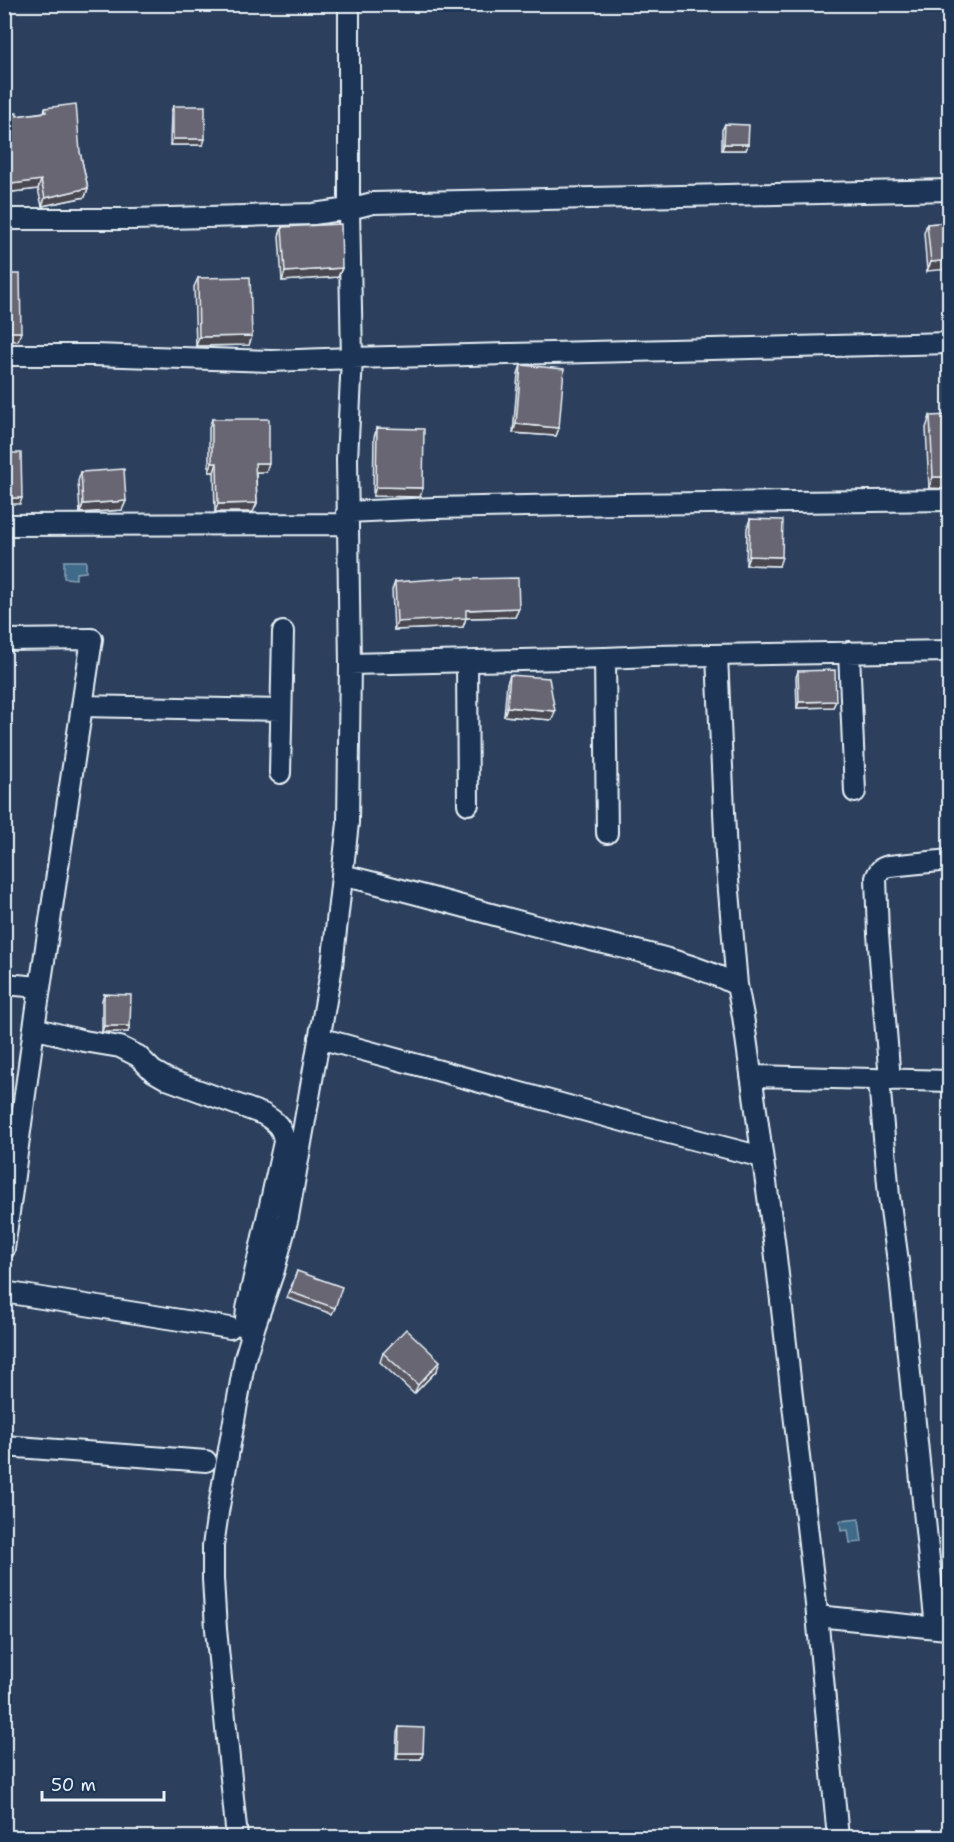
<svg xmlns="http://www.w3.org/2000/svg" width="954" height="1842" viewBox="0 0 954 1842" font-family="'Shantell Sans',sans-serif">
	<rect width="100%" height="100%" fill="#2c3f5d"/>
	<filter id="ink" filterUnits="userSpaceOnUse"><feTurbulence type="fractalNoise" baseFrequency=".0167" numOctaves="2"/><feDisplacementMap in="SourceGraphic" scale="12" xChannelSelector="R" yChannelSelector="G"/><feConvolveMatrix kernelMatrix="1 2 1 2 8 2 1 2 1" color-interpolation-filters="sRGB"/></filter>
	<g filter="url(#ink)">
		<path fill="#416b89" stroke="#84a1b5" stroke-width="1.5" d="M64,561H86V572L76,573V579L64,578Z
			M859,1519L862,1542L850,1543L848,1530L841,1531L840,1521Z"/>
		<g fill="none" stroke-linecap="round" stroke-linejoin="round">
			<g stroke="#e8f1f8" stroke-width="24">
				<path id="minor" d="M4,219H133L313,214L349,209L373,203L950,190
					M4,355H94L271,361L352,358L950,343
					M347,512L434,508L622,504L950,500
					M4,525L347,524
					M4,640L92,639L34,1028L4,1249
					M849,652L855,792
					M717,656L726,856L737,985
					M605,658L607,833
					M467,662L468,804
					M350,664L605,658L652,656L950,651
					M82,706L281,710
					M280,773L283,632
					M342,875C418,893 492,915 567,934C624,949 684,958 737,985L743,1016L774,1240L816,1604L838,1838
					M4,984L40,987
					M34,1028L84,1041L120,1047L138,1056L153,1071L167,1079L263,1114C275,1121 283,1127 284,1142L247,1309L245,1328
					M319,1038L638,1125L762,1157
					M751,1076L950,1081
					M879,1080L889,1196L900,1276L936,1628
					M890,1080L878,934L876,878C879,870 881,868 889,866L950,860
					M4,1292L230,1328
					M4,1446L206,1461
					M817,1616L947,1629
					M237,1838L216,1629L213,1579V1546L218,1512L245,1358L255,1325L274,1270L288,1217L332,966L348,823L350,664L347,459L352,358L349,209V4"/>
			</g>
			<use href="#minor" stroke="#1d3557" stroke-width="20"/>
		</g>
		<path fill="#5a5863" stroke="#e8f1f8" stroke-width="1.5" d="M173,106L203,145H170L171,112Z
			M45,108L80,152L88,188L85,197L42,206L38,189L4,193V114L17,116L44,112Z
			M725,124L748,144L746,150H722V130Z
			M950,222L927,271L924,233L927,224Z
			M282,227L342,268L338,277L282,281L279,236Z
			M198,278L252,336L249,345L196,346L194,287Z
			M521,365L559,428L556,436L513,433L518,374Z
			M930,416L950,489L929,488L926,428Z
			M212,419L266,472H256L257,503L253,512H215L214,472H209V428Z
			M377,428L420,497L373,496L374,437Z
			M81,472L126,501L122,510L80,513L78,481Z
			M750,519L779,566L746,565L747,528Z
			M464,579L519,608L515,617L466,618L463,627L394,630L392,590L395,582Z
			M798,671L836,701L833,707L797,708L796,677Z
			M510,675L555,711L552,720L504,716L507,683Z
			M104,994L130,1026L128,1032H102V1000Z
			M297,1271L335,1308L332,1314L287,1298Z
			M383,1353L437,1370L414,1394L380,1362Z
			M399,1727L423,1753L421,1759H396L397,1733Z"/>
		<path fill="#4a4750" stroke="#e8f1f8" stroke-width="1.5" d="M173,139H205L203,145H170Z
			M724,144H748L746,150H722Z
			M41,180L38,189L4,193V185Z
			M88,188L85,197L42,206L45,198Z
			M950,260V269L927,271L931,262Z
			M342,268L338,277L282,281L285,272Z
			M4,332H21L18,341H4Z
			M252,336L249,345L196,346L199,337Z
			M516,424L559,428L556,436L513,433Z
			M212,463H217L214,472H209Z
			M255,463H269L266,472H252Z
			M933,477H950V489L929,488Z
			M376,487L423,488L420,497L373,496Z
			M4,498H22L20,504H4Z
			M126,501L122,510L80,513L83,504Z
			M257,503L253,512H215L218,504Z
			M749,556L782,557L779,566L746,565Z
			M519,608L515,617L466,618L463,627L394,630L397,622L466,610Z
			M836,701L833,707L797,708L799,702Z
			M507,707L555,711L552,720L504,716Z
			M104,1026H130L128,1032H102Z
			M440,1361L437,1370L414,1394L418,1385Z
			M398,1753H423L421,1759H396Z"/>
		<path fill="#696673" stroke="#e8f1f8" stroke-width="1.5" d="M76,104L80,152L88,188L45,198L41,180L4,185V114L17,113V116L46,112L45,108Z
			M173,106H205V139H173Z
			M725,124L749,125L748,144H724Z
			M950,222V260L931,262L927,224Z
			M341,224L342,268L285,272L282,227Z
			M4,274H20L21,332H4Z
			M250,277L252,336L199,337L198,278Z
			M521,365L564,369L559,428L516,424Z
			M950,415V477H933L930,416Z
			M212,419H269V463H255L257,503L218,504L217,463H212Z
			M377,428L424,429L423,488L376,487Z
			M4,453H21L22,498H4Z
			M124,469L126,501L83,504L81,472Z
			M750,519L783,520L782,557L749,556Z
			M464,577V579L518,578L519,608L466,610V618L397,622L395,582Z
			M835,670L836,701L799,702L798,671Z
			M510,675L549,678L555,711L507,707Z
			M104,994L131,995L130,1026H104Z
			M297,1271L342,1287L335,1308L290,1292Z
			M406,1329L440,1361L418,1385L383,1353Z
			M399,1727L424,1728L423,1753H398Z"/>
	</g>
	<rect width="954" height="1842" fill="none" stroke="#1d3557" stroke-width="24"/>
	<rect x="12" y="12" width="930" height="1818" fill="none" stroke="#e8f1f8" stroke-width="2" filter="url(#ink)"/>
	<path d="M42 1791v9h122v-9" fill="none" stroke="#e8f1f8" stroke-width="3"/>
	<text x="51" y="1791" font-size="18" fill="#e8f1f8" stroke="#1d3557" stroke-width="4.5" paint-order="stroke">50 m</text>
</svg>
